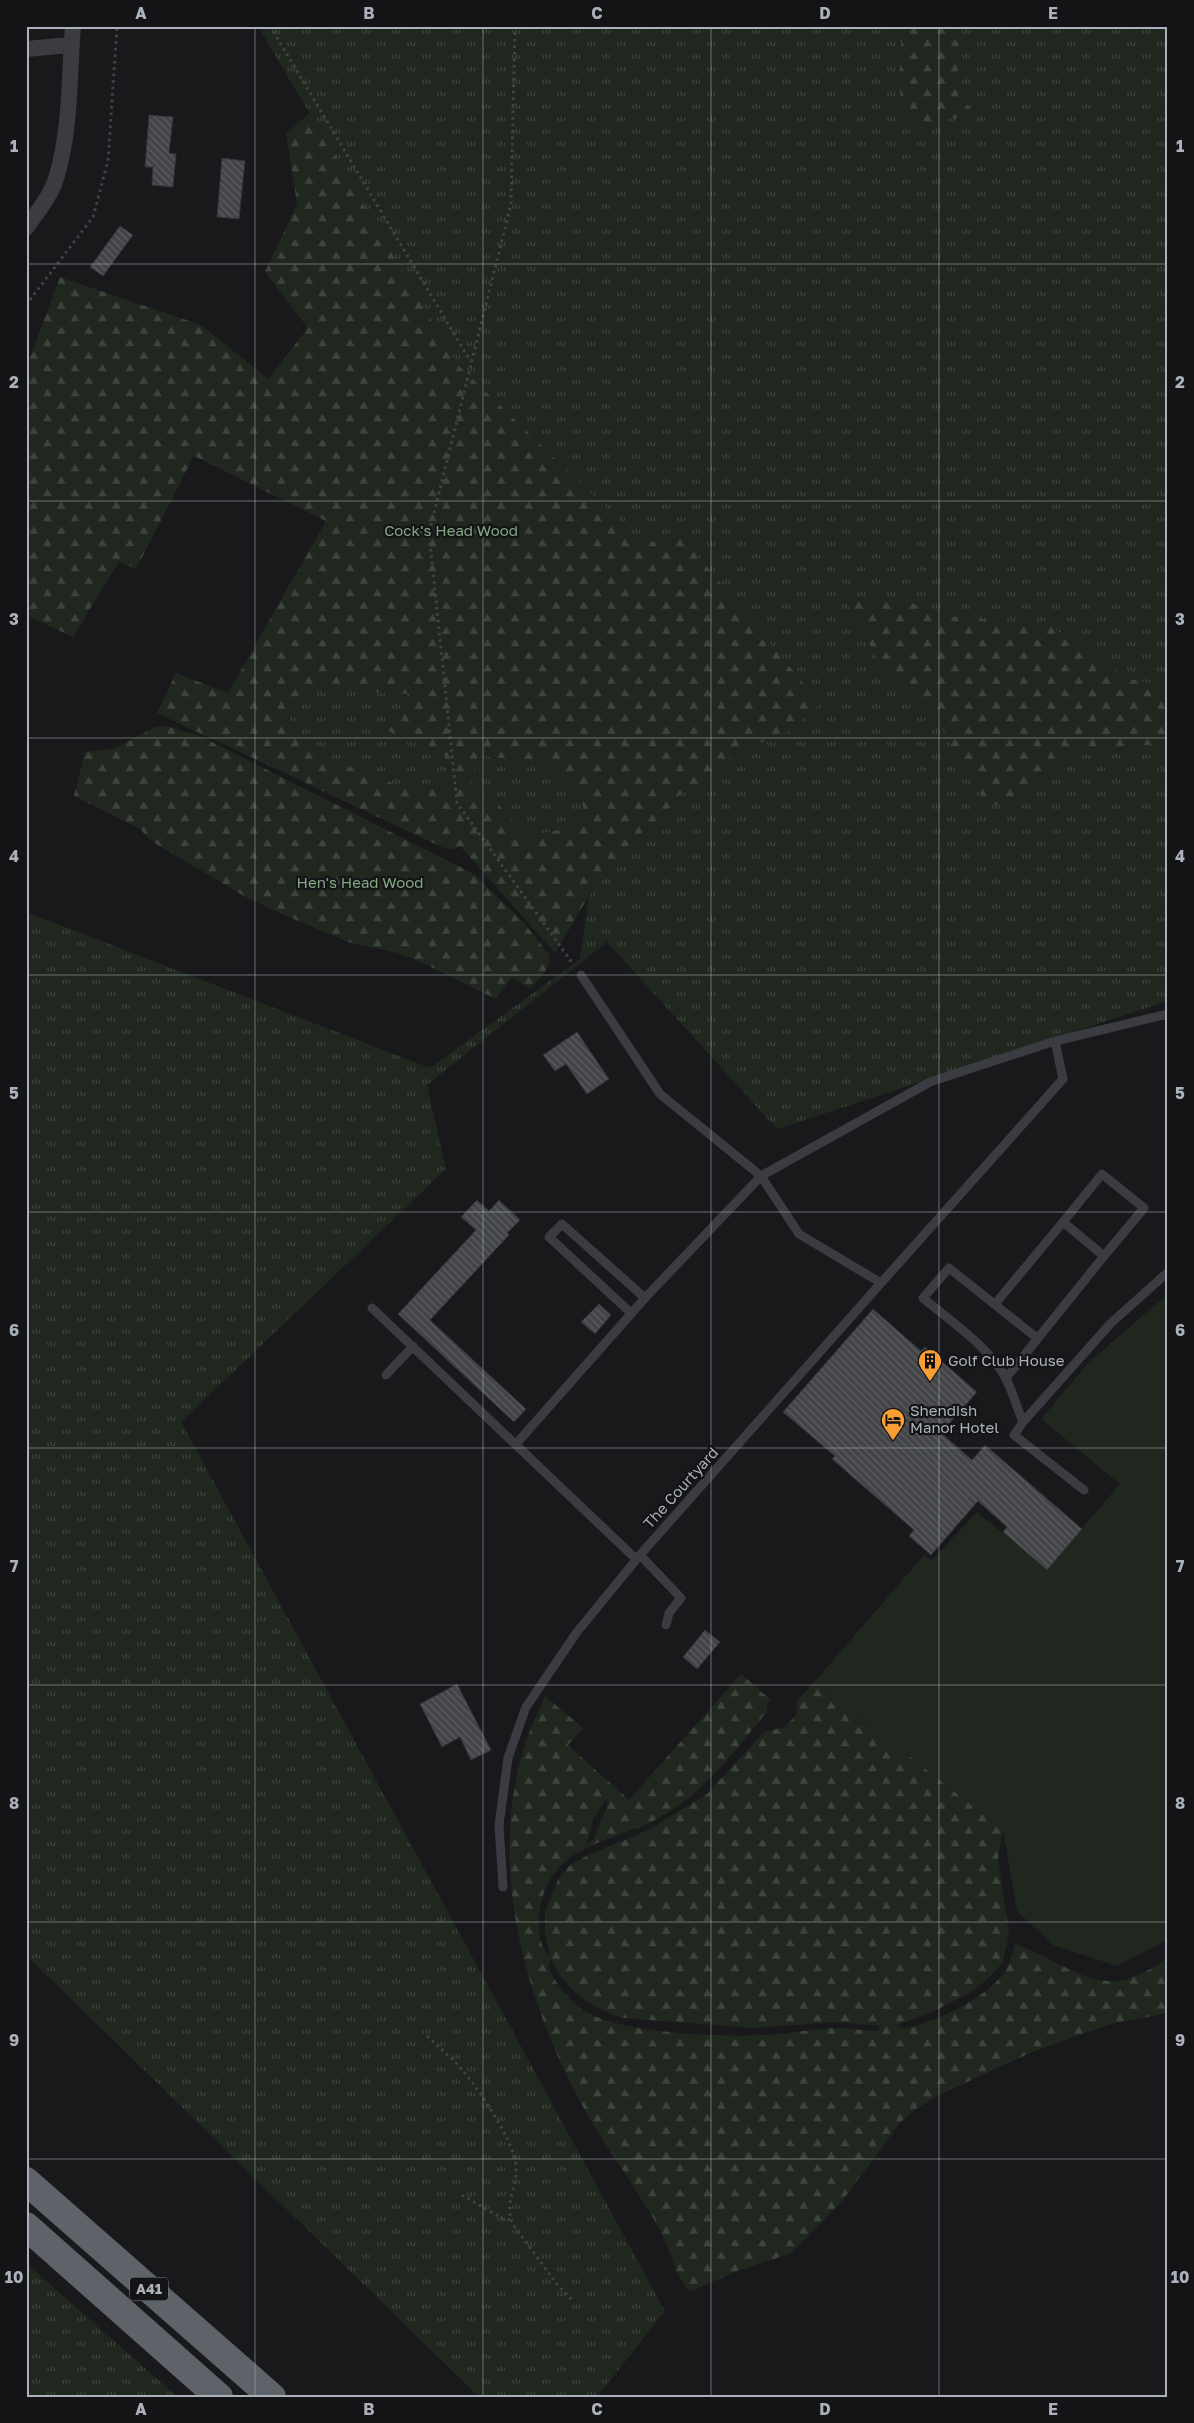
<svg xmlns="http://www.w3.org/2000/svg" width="1194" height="2423" viewBox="0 0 1194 2423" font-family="'Golos Text',sans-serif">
	<defs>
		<pattern id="grass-tufts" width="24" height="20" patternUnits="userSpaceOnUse" patternTransform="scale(1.25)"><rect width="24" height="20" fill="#1f271f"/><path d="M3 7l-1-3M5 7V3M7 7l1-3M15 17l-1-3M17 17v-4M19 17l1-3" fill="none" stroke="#3d443e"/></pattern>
		<pattern id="forest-firs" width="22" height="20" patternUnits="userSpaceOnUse" patternTransform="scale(1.25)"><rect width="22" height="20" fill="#1f271f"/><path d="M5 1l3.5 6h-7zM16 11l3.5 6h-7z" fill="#3d443e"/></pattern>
		<pattern id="building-back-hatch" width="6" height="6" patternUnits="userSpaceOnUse" patternTransform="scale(1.25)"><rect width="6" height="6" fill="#434448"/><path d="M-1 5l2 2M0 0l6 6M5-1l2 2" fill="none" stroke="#5b5d60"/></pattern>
	</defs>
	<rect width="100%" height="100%" fill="#19191b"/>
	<path fill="url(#grass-tufts)" d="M258,26H1168V1001L777,1129L607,942L427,1085L446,1169L181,1422L665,2311L597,2397H479L26,1955V912L430,1068L580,959L589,896L635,838L658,820L681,793L714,781L731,754L790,731L643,543L456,363Z
		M317,688L411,694L386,730L444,754L453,789L403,787L344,765L306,742L286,713Z
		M478,755L539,763L576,784L588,823L527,837L501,807L469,787Z
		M26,2263L172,2392L176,2397H26Z"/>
	<path fill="url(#forest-firs)" fill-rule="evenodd" d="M895,26H959L958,96L977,115L906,126L899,87L901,43Z
		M310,113L456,363L643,543L683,538L820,703L790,731L731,754L714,781L681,793L658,820L635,838L589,896L555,953L460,846L453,849H446L157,713L176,673L228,693L326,521L194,456L136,569L119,561L73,637L26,615V368L60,277L201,325L268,379L308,328L265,272L297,204L286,133ZM317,688L410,694L386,730L444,754L452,789L403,787L344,765L306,742L286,713ZM478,755L539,763L576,784L588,823L527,837L501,807L470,787Z
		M844,597L909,601L934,615L1047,624L1130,679L1168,687V754L1148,745L1076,749L1019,806L987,804L932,712L883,670Z
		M167,726L200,736L474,874L524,923L548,953L550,962L545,972L530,989L512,977L496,999L421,962L398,953L348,942L282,914L244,896L151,841L140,829L74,796L85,752L115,748L156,727Z
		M741,1674L771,1700L767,1705V1712C744,1739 718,1775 690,1797C676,1807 661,1818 645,1825C596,1845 547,1851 539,1915C538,1930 539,1946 550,1957L545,1933V1912L558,1880L569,1866L588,1855L644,1832L706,1795L764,1732L785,1727L796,1715L797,1701L815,1681L1003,1830L998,1859L1009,1931L1003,1962L991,1976L970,1993L928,2014L896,2025L904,2029C936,2021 984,2000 1004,1973C1010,1965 1012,1953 1015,1944C1077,1966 1101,2008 1168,1957V2013L1115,2023L1062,2041L1030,2053L937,2096L913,2111L900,2123L842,2201L792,2253L740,2270L690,2291C676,2280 673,2257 665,2241C659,2227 651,2214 643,2202C621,2165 594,2130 575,2092C526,1997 493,1878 518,1770C523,1745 534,1720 545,1696L583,1728L568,1745L629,1800ZM606,1799L608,1804L594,1838L586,1846L594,1817ZM551,1959C565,1990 591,2009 624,2018L753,2028L838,2022L881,2026L876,2031C864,2030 851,2029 838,2028C814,2028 790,2034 766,2035C721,2037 625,2034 586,2012C570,2002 555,1984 548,1966Z"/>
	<path fill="#1f271f" d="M1168,1294V1937L1165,1941L1117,1966L1053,1945L1017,1911L1003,1830L815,1681L924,1555L932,1560L977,1512L1047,1569L1120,1484L1041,1419L1089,1362Z"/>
	<path fill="url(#building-back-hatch)" stroke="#333438" d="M149,115L173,117L169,153L176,154L173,187L152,185L153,167H145Z
		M222,158L245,161L239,219L217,217Z
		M120,226L133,235L103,276L90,267Z
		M577,1032L609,1079L587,1094L566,1064L555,1071L543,1055Z
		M477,1200L489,1211L499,1200L520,1220L507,1233L509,1235L430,1320L526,1409L514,1422L398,1314L476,1230L461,1217Z
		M599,1304L611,1315L595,1334L581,1322Z
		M873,1309L921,1351L925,1347L977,1392L941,1433L972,1460L985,1445L1082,1529L1047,1570L1003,1532L1007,1527L978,1501L931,1555L909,1536L914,1530L832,1459L835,1456L783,1412Z
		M705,1630L720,1642L697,1669L683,1657Z
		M457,1684L491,1750L471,1760L460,1737L442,1747L420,1704Z"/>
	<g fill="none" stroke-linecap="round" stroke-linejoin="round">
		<path stroke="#404348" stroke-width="3" stroke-dasharray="2.5 4" stroke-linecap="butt" d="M270,26L471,362
			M515,26L511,204L429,533L457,803L573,964
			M26,305L93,217L108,161L117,26
			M427,2036C437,2045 446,2053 455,2062C474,2081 515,2141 516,2167C517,2187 505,2201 512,2223L556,2283L572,2300
			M462,2195L503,2219L511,2220"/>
		<path stroke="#3a3c41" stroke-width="9" d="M581,975L660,1094L761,1176L930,1082L1055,1041L1163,1015L1168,1016
			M1063,1222L1102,1174L1144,1208L1104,1256
			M881,1283L1063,1079L1055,1041
			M995,1304L1063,1222L1104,1256L1006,1378
			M372,1308L636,1559
			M631,1313L549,1237L562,1224L645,1298
			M386,1375L413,1346
			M1023,1422C1017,1408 1013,1392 1006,1379C991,1348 949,1320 923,1298L949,1268L1037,1338
			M1084,1490L1014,1435L1023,1422L1111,1323L1168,1272
			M640,1555L681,1598L669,1613L666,1625
			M503,1887L499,1825L508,1758L526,1707L577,1632L640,1555L881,1283L799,1234L761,1176L645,1298L516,1444"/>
		<path stroke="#3a3c41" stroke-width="16" d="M26,49L71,45
			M26,228C37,212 52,195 57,175C71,128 69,75 73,26"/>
		<path stroke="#5e6269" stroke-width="28" d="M26,2181L272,2397
			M26,2226L219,2397"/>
	</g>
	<path fill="none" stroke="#abb2bb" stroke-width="1" stroke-opacity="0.55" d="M255,26V2397M483,26V2397M711,26V2397M939,26V2397M26,264H1168M26,501H1168M26,738H1168M26,975H1168M26,1212H1168M26,1448H1168M26,1685H1168M26,1922H1168M26,2159H1168"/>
	<defs>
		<g id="building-pin" transform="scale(1.25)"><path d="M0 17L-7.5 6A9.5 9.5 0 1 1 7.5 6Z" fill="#f89e35" stroke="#141417"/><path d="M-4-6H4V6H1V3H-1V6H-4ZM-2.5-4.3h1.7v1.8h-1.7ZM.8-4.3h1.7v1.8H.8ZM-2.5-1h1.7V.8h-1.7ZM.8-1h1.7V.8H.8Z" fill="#111"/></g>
		<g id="hotel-pin" transform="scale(1.25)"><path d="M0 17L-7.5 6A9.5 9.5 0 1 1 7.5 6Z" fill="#f89e35" stroke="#141417"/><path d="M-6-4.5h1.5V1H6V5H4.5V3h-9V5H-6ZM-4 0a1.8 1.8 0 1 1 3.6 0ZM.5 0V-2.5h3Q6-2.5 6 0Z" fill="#111"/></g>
	</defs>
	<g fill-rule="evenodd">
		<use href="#building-pin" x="930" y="1361"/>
		<use href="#hotel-pin" x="893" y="1420"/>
	</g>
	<g text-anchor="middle" stroke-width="4.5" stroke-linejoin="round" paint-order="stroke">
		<rect fill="#141417" stroke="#7e838a" stroke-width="1" x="130" y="2277.5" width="38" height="23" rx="4"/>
		<g font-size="14" font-weight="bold" fill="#abb2bb">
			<text x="149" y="2294">A41</text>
		</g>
		<g font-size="15" fill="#84a782" stroke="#141417">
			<text x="451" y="536">Cock's Head Wood</text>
			<text x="360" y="888">Hen's Head Wood</text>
		</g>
		<g font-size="15" fill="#abb2bb" stroke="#141417" text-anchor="start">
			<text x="948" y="1366">Golf Club House</text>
			<text x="910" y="1416">Shendish<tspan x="910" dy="17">Manor Hotel</tspan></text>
		</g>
		<g font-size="15" fill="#abb2bb" stroke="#141417">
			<text transform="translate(681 1488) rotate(-48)" y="5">The Courtyard</text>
		</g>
	</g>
	<rect width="1194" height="2423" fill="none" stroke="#141417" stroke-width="55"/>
	<rect x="28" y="28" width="1138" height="2368" fill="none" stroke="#abb2bb" stroke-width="2"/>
	<g font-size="16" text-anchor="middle" font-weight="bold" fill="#abb2bb">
		<text x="141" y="19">A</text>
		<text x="369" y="19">B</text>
		<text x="597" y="19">C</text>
		<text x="825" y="19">D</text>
		<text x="1053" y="19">E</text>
		<text x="14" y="152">1</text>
		<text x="1180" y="152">1</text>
		<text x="14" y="388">2</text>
		<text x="1180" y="388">2</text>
		<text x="14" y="625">3</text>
		<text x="1180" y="625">3</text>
		<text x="14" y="862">4</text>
		<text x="1180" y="862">4</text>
		<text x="14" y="1099">5</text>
		<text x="1180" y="1099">5</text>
		<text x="14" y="1336">6</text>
		<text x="1180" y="1336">6</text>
		<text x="14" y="1572">7</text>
		<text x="1180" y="1572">7</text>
		<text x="14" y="1809">8</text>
		<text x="1180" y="1809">8</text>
		<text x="14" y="2046">9</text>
		<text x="1180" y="2046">9</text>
		<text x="14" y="2283">10</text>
		<text x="1180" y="2283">10</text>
		<text x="141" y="2415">A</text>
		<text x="369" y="2415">B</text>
		<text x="597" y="2415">C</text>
		<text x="825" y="2415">D</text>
		<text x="1053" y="2415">E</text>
	</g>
</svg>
